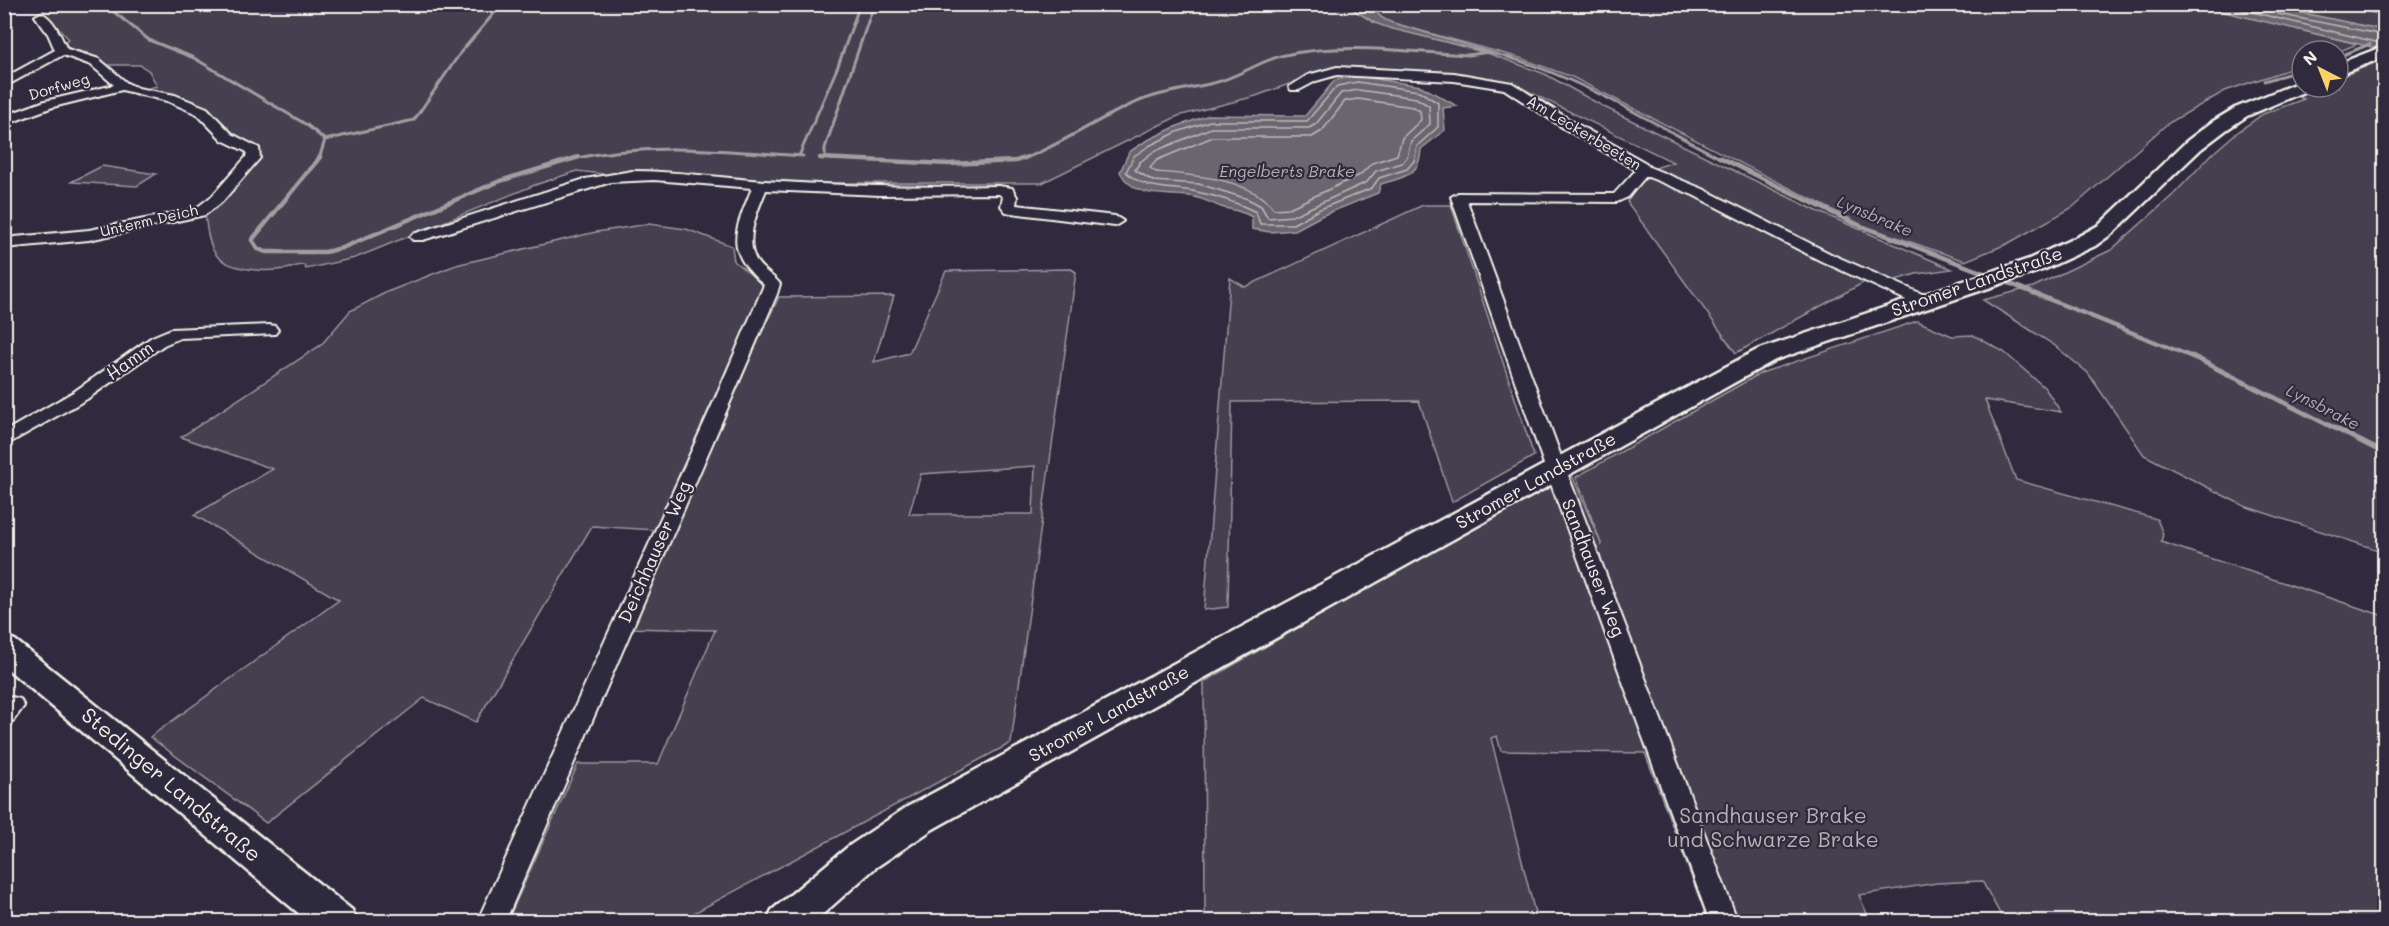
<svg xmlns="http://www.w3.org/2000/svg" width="2389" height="926" viewBox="0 0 2389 926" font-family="Mali,sans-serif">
	<rect width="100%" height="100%" fill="#2f2a3d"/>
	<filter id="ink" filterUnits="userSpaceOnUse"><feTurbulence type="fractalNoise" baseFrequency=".0167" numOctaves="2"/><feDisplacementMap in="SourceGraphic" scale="12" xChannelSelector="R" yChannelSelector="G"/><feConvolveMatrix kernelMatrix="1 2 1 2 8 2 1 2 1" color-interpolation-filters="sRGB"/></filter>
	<g filter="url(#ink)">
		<path fill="#454050" stroke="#9c989c" stroke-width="1.5" fill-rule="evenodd" d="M2194,4L2357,44L2338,52L2302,51V65L2225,91L2167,124L2073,207L2007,244L1965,261L1862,225L1572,77L1520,58L1389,22L1382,18L1369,5Z
			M32,5H1346L1375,23L1490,54L1545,74L1606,108L1817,211L1952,269L1916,274L1889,282L1652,169L1673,162L1517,86L1432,71L1333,68L1256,96L1178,116L1042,183H758L676,175H611L577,171L535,185L355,258L306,269L304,265C297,265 292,268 286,269C267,272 231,271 217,256C208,246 206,225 205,211L258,150L217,121L142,90L157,86L149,71L140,65H108L87,53L70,49L64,42L69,39L45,14L41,6L33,7Z
			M2264,5H2339L2381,15L2384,30Z
			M2384,59V552L2244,506L2144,455L2088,373L2054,345L1983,300L2033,287L2111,250L2173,195L2212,154L2235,134L2263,114L2304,99L2296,96L2317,87H2338V78Z
			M102,166L156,174L137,186L71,182Z
			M1658,178L1870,279L1736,353L1627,202L1643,179Z
			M1423,205H1451L1534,456L1452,502L1419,401L1232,402L1228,607L1204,610L1230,278L1245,287Z
			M649,224L686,229L732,246L734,261L764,285L655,530L592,526L476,722L424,698L266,823L150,737L339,600L194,515L273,469L181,437L321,345L350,311L387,292L456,265L596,232Z
			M1071,269L1076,272L1011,743L681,920L507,922L578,764H658L715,630L625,628L666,531L779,297L894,296L874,362L909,353L946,271ZM1035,466L1033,514H909L921,474Z
			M1917,321L1952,336L1973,335L2004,352L2045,388L2061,412L1985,400L2016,480L2157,519L2163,534L2161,542L2384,616V921H2004L1982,881L1937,883L1859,895L1870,921H1708L1645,753L1501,751L1497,736L1491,738L1537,921H1205L1204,682L1443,545L1572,475L1602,546L1576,477L1761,373Z"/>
		<path fill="#6a6670" stroke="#a19ea0" stroke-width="1.5" d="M1346,5H1369L1382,18L1390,22L1511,58L1389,28L1375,23Z
			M2195,5H2264L2384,30V50Z
			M1357,76L1421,86L1457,106L1443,108L1445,130L1421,149C1420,176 1404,177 1381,184L1378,193L1321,216L1295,230L1270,232L1252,229V217C1242,211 1232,210 1221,207C1213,204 1204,199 1195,197C1169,192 1135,201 1120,172L1129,152L1146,141L1175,127L1209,115L1305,116L1335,80Z"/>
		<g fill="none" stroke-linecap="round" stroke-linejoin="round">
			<path stroke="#bdb9b8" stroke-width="1.5" d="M2219,4L2384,44
				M2272,4L2273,10L2278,14L2384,35
				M1357,82L1419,91L1438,103V127L1417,146L1414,161L1407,169L1379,178L1372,188L1318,210L1293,224H1260L1256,212C1238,203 1217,196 1197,192C1171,186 1147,192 1126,172L1134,156L1149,146L1177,132L1210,121H1307L1337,86Z
				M1358,90L1416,98L1429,106L1430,124L1411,141L1407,157L1402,163L1376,171L1367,182L1292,216L1268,218L1261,206L1248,199L1199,184L1153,181L1135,170L1140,162L1153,152L1211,128H1309L1316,124L1341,93Z
				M1358,99L1413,107L1420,111L1421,120L1402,138L1397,155L1372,163L1360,175L1289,208L1274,209C1249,178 1194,175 1156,172L1150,168L1157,160L1213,137H1312L1322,131L1345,101Z"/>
			<path stroke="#a19ea0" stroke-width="3" d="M104,4L149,40L194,58L307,125L325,140L319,159
				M1507,57C1583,79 1652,123 1722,159
				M2338,57L2370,44
				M2264,81L2302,70
				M325,140L414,120L461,52L502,4
				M799,156L838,66L860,4
				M820,158L833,159
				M825,158V148L874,4
				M572,159C649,142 725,151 803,156
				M1023,159C1064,144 1100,116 1142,100C1165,91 1189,89 1213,83C1238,78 1260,60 1285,55C1344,42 1409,52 1468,55L1489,52"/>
			<path stroke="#a19ea0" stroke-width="4.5" d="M320,157L252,240L258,249L266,252H325L342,248L500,181L579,157
				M1719,157L1853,223L1989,275
				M820,158L949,164L1016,161L1027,157
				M2001,280L2195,358"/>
			<path stroke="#a19ea0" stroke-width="5" d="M2192,356L2384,453"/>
			<g stroke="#f4f1e8" stroke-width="4">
				<path id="street" d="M41,13C54,18 61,37 67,49L99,59L127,83L138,88L175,95L207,108L232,134L259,148L260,158L222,202L205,215L89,240L4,248V238L89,230L195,209L212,196L246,157L247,152L222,140L197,114L167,101L122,90L53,107L4,125V116L45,101L114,85L91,65L63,55L4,87V78L55,50L48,34L35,16Z
					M1337,67L1454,73L1512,83L1575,123L1646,163L1649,167L1703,189L1833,255L1929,297L1931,301L1923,306L1917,305L1821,261L1693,195L1646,176L1628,197L1617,202L1467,201L1566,470L1738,922H1710L1546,470L1451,197L1458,193L1614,194L1636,170L1565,129L1504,89L1454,81L1337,75L1316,81L1299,90H1291L1289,87L1308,75Z
					M632,171C677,171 721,178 765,181C843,186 921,188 999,186L1012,188L1017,197L1016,205L1115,216L1123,221L1115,226L1011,213L1006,212L1001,206L1003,197L999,194L880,195L766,190C758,210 744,239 756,260C761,270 773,275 780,284L777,294L505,922H477L716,397L764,285C724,250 734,233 752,188L654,180L611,182L423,240H413L410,237L413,234L585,179Z
					M269,325L275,326L278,330L275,334L180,338L164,345L87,399L4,446V432L75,391L152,337L171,329Z
					M12,697L20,699L24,706L13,721L4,723V699Z"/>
			</g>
			<g stroke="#f4f1e8" stroke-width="5">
				<path id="secondary" d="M2384,46V57L2338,75V64Z
					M2302,81V87H2310L2308,90L2247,116L2226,130L2201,149L2113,233L2095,246L2045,269L1775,360L933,829L875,868L814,922H767L772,910L849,846L907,807L1757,350L2029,259L2079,236L2099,225L2187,141L2212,122L2235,108Z
					M4,636L15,640L352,910L357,922H309L4,666Z"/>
			</g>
			<use href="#street" fill="#2f2a3d" fill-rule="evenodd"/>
			<use href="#secondary" fill="#2f2a3d" fill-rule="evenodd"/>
		</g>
	</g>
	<g text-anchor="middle" stroke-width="4.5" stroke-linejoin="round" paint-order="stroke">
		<g font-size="15" fill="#f4f1e8" stroke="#2f2a3d">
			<text transform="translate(59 87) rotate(-16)" y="5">Dorfweg</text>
			<text transform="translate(1584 133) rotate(31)" y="5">Am Leckerbeeten</text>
			<text transform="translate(149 221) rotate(-13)" y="5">Unterm Deich</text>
		</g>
		<g font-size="16" font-style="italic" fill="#b6b2b2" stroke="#2f2a3d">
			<text x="1287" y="177">Engelberts Brake</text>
			<text transform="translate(1875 216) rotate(23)" y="6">Lynsbrake</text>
			<text transform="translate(2323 407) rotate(27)" y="6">Lynsbrake</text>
		</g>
		<g font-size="18" fill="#f4f1e8" stroke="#2f2a3d">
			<text transform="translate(1977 282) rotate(-19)" y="6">Stromer Landstraße</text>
			<text transform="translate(130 361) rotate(-35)" y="6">Hamm</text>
			<text transform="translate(1536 481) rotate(-29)" y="6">Stromer Landstraße</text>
			<text transform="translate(655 552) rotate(-66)" y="6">Deichhauser Weg</text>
			<text transform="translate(1593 568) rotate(69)" y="6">Sandhauser Weg</text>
			<text transform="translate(1109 714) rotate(-29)" y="6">Stromer Landstraße</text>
		</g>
		<g font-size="21" fill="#f4f1e8" stroke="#2f2a3d">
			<text transform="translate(171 785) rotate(40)" y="7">Stedinger Landstraße</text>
		</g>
		<g font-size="21" fill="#b7b3b3" stroke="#2f2a3d">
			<text x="1773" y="823">Sandhauser Brake<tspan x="1773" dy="24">und Schwarze Brake</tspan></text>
		</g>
	</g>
	<rect width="2389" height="926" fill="none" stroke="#2f2a3d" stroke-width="24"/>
	<rect x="12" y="12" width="2365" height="902" fill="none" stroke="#f4f1e8" stroke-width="2" filter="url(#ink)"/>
	<g transform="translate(2320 69) rotate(318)"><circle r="28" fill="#2f2a3d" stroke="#7e7a81" stroke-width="1.5"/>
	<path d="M0-4.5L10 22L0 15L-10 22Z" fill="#ffd166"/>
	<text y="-9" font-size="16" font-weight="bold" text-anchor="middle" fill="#f4f1e8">N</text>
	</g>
</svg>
